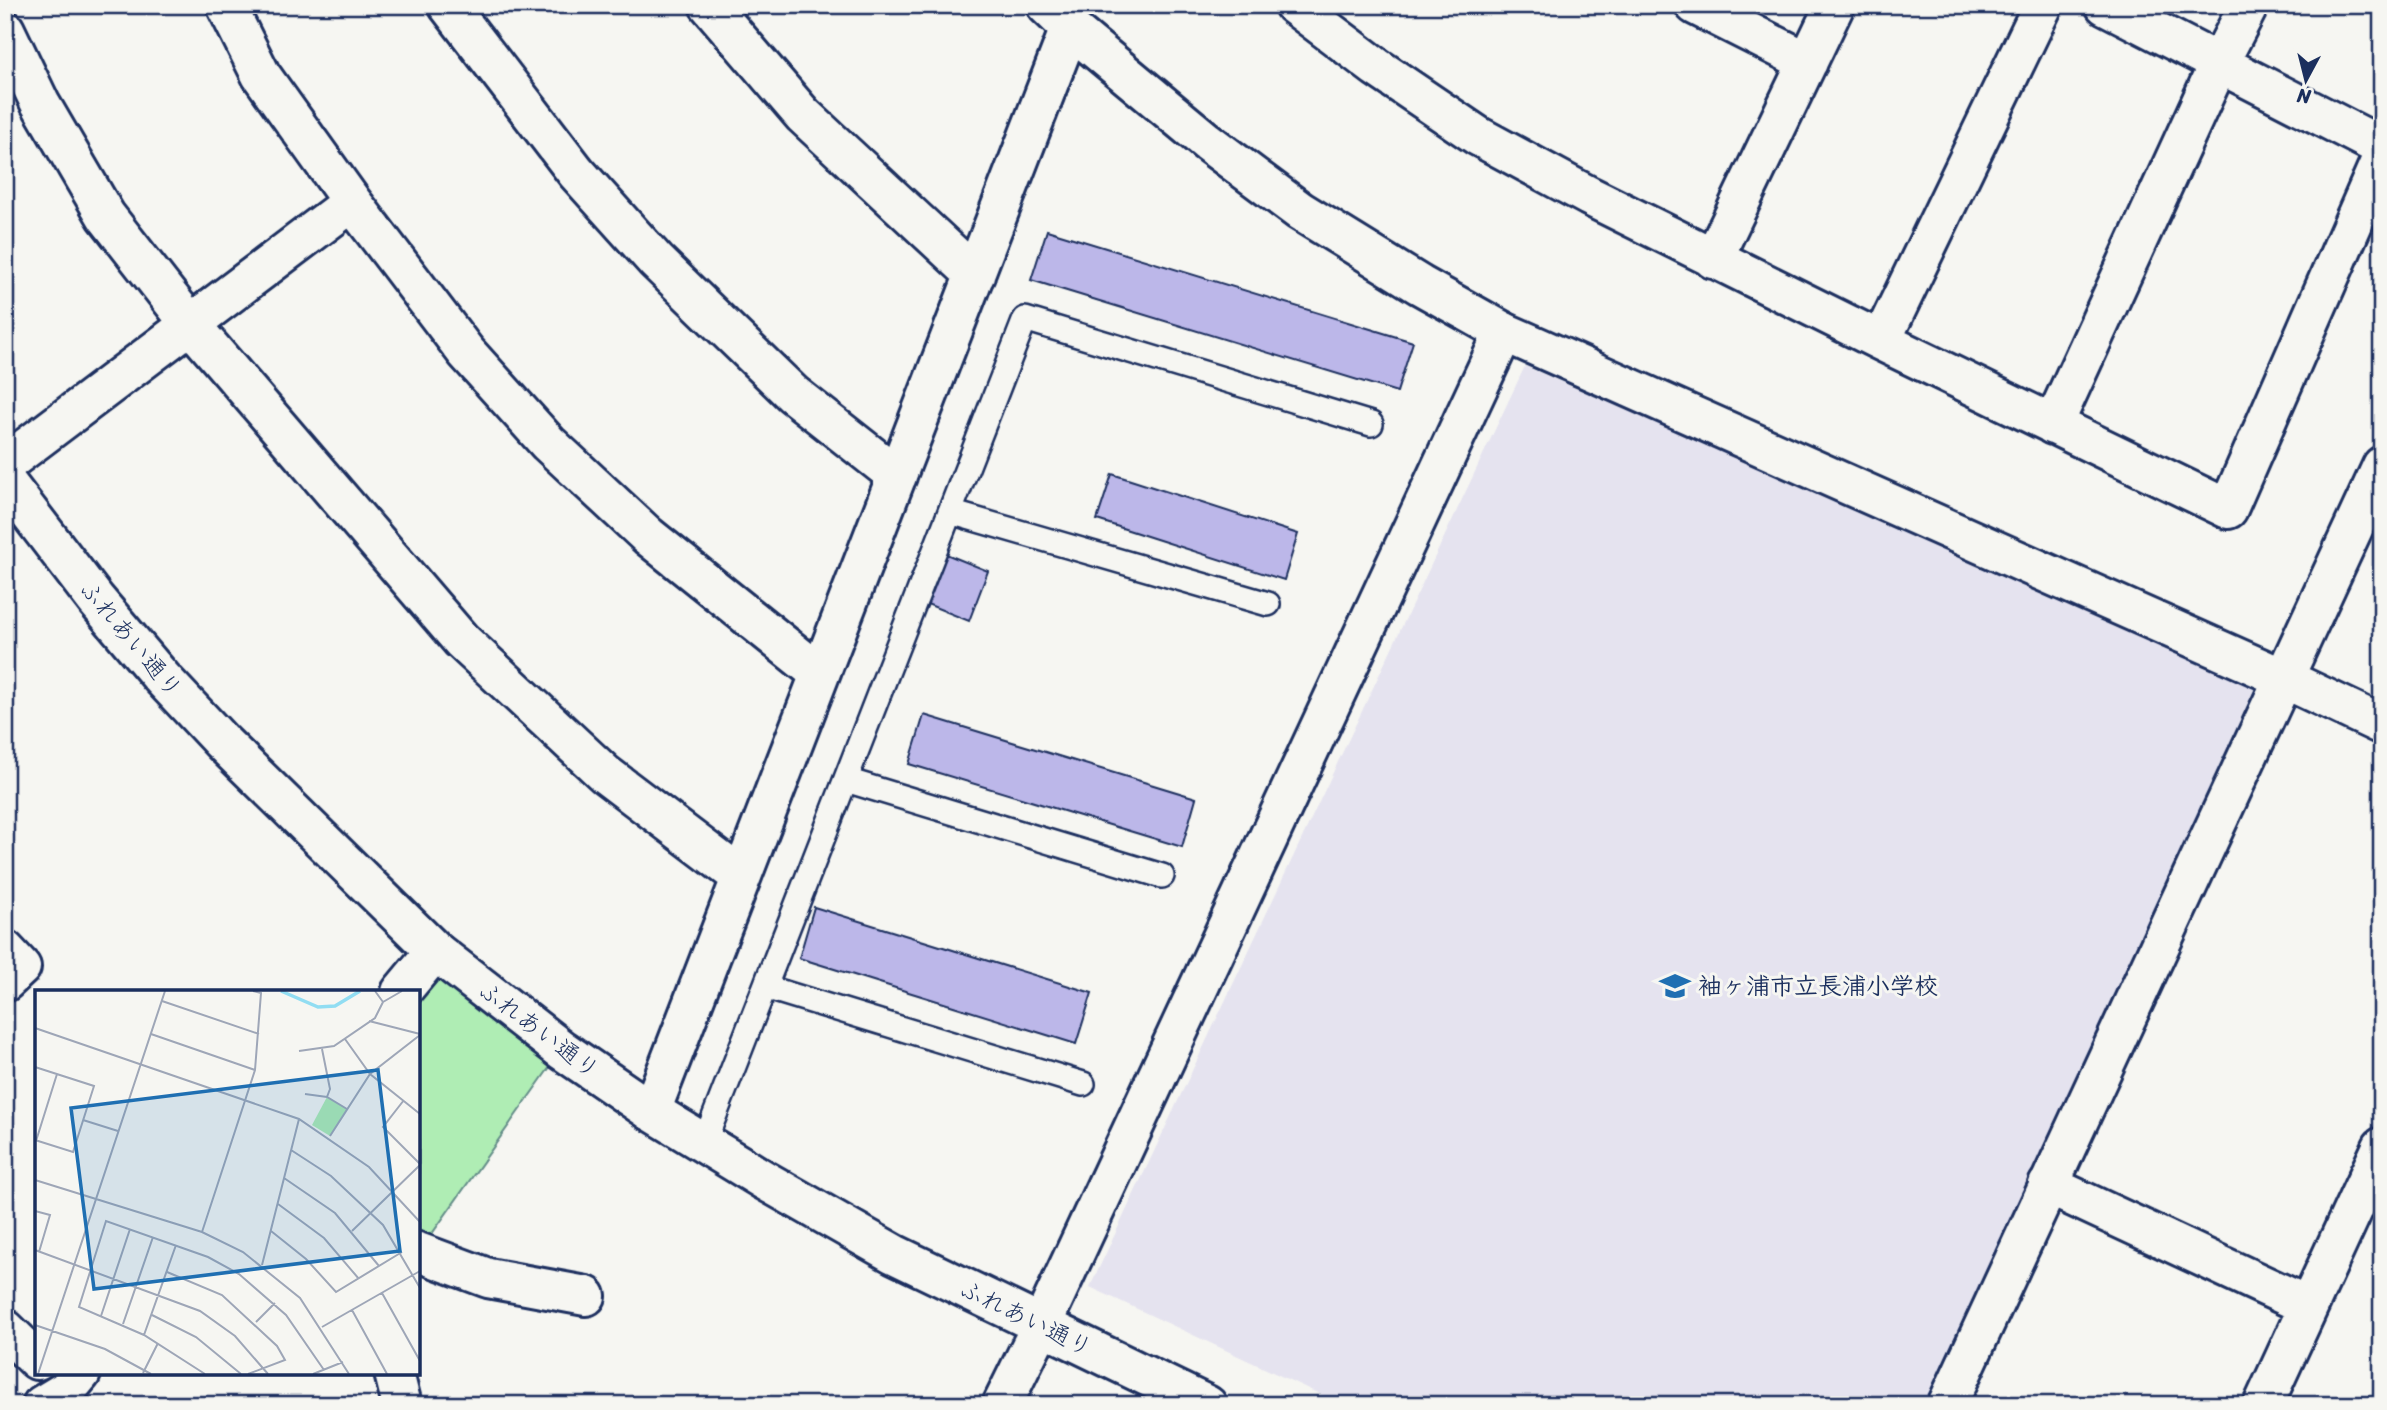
<svg xmlns="http://www.w3.org/2000/svg" width="2387" height="1410" viewBox="0 0 2387 1410" font-family="Sriracha,'Klee One',sans-serif">
	<rect width="100%" height="100%" fill="#f6f6f2"/>
	<filter id="ink" filterUnits="userSpaceOnUse"><feTurbulence type="fractalNoise" baseFrequency=".0143" numOctaves="2"/><feDisplacementMap in="SourceGraphic" scale="14" xChannelSelector="R" yChannelSelector="G"/><feConvolveMatrix kernelMatrix="1 2 1 2 8 2 1 2 1" color-interpolation-filters="sRGB"/></filter>
	<g filter="url(#ink)">
		<path fill="#e5e3ef" d="M1525,366L2256,685L1926,1405H1343L1090,1287Z"/>
		<path fill="#afedb4" stroke="#658e89" stroke-width="2" d="M435,951L562,1050L419,1252L418,992Z"/>
		<path fill="#bcb7e9" stroke="#1b2f5e" stroke-width="2" d="M1047,230L1413,342L1397,392L1031,280Z
			M1112,474L1298,534L1284,580L1097,520Z
			M946,554L988,571L969,621L927,604Z
			M924,715L1196,798L1182,847L909,764Z
			M814,907L1092,993L1076,1044L799,958Z"/>
		<g fill="none" stroke-linecap="round" stroke-linejoin="round">
			<g stroke="#1b2f5e" stroke-width="28">
				<path id="service" d="M950,512L1268,604
					M846,780L1162,876
					M765,987L1083,1084
					M704,1143L1025,319L1371,424"/>
			</g>
			<g stroke="#1b2f5e" stroke-width="44">
				<path id="minor" d="M226,5L261,75L352,202L466,352L548,443L648,536L820,674
					M448,5L576,172L656,261L793,394L897,476
					M709,5L803,115L975,275
					M1294,5L1376,67L1478,136L1589,196L1881,341L2228,509L2382,157
					M1695,5L1808,62
					M2105,5L2382,147
					M5,30L40,103L106,216L191,325L461,640L605,774L741,877
					M1713,259L1835,5
					M1881,341L2043,5
					M2053,425L2219,63L2249,5
					M5,464L352,202
					M5,950L21,967L5,982
					M401,992L435,951
					M651,1111L1070,28
					M2048,1185L2308,1306
					M418,1252L488,1278L586,1296
					M5,1329L37,1360
					M394,1373L402,1405
					M42,1405L67,1390L81,1373
					M1002,1405L1041,1326L1504,332
					M2263,1405L2382,1147"/>
			</g>
			<g stroke="#1b2f5e" stroke-width="44">
				<path id="tertiary" d="M1046,5L1070,28L1206,141L1300,211L1420,285L1504,332L2283,678L2382,725
					M5,481L96,600L162,678L221,741L435,951L562,1050L651,1111L764,1180L894,1254L1207,1405
					M1947,1405L2382,466"/>
			</g>
			<use href="#service" stroke="#f6f6f2" stroke-width="23"/>
			<use href="#minor" stroke="#f6f6f2" stroke-width="38"/>
			<use href="#tertiary" stroke="#f6f6f2" stroke-width="38"/>
		</g>
	</g>
	<defs>
		<g id="school-bare" transform="scale(2.415)"><path d="M0-5L7-2L0 1L-7-2ZM-4 1L0 2.5L4 1V4Q0 6-4 4Z" fill="#1f6fb2" stroke="#f6f6f2" stroke-width="2.5" paint-order="stroke"/></g>
	</defs>
	<g fill-rule="evenodd">
		<use href="#school-bare" x="1675" y="986"/>
	</g>
	<g text-anchor="middle" stroke-width="6" stroke-linejoin="round" paint-order="stroke">
		<g font-size="24" fill="#1b2f5e" stroke="#f6f6f2">
			<text transform="translate(131 639) rotate(50)" y="8">ふれあい通り</text>
			<text transform="translate(539 1030) rotate(37)" y="8">ふれあい通り</text>
			<text transform="translate(1026 1318) rotate(26)" y="8">ふれあい通り</text>
		</g>
		<g font-size="24" font-weight="bold" fill="#1b2f5e" stroke="#f6f6f2" text-anchor="start">
			<text x="1698" y="994">袖ヶ浦市立長浦小学校</text>
		</g>
	</g>
	<g transform="translate(35 990)">
		<rect width="385" height="385" fill="#f6f6f2"/>
		<path d="M292,107L312,119L295,146L277,135Z" fill="#afedb4"/>
		<path fill="none" stroke="#91ddf2" stroke-width="3.5" d="M246,1L283,17L300,16L325,1"/>
		<path fill="none" stroke="#9ea6b7" stroke-width="2" d="M127,11L224,44M348,12L367,1M334,31L385,44M0,38L264,129L334,177L385,232M116,44L220,80M310,49L335,84L385,124M287,59L295,99L292,107M264,61L299,56L340,28L348,12L340,1M0,77L59,96L38,162L0,150M270,104L292,107L312,119M369,110L348,137L385,174M48,130L83,141M295,146L335,84L385,45M1,151L22,84M256,160L296,186L348,235L385,298M249,188L300,223L344,276M0,190L167,242L208,262L265,308L314,384M243,214L289,248L324,289M0,221L15,225L4,262M236,241L271,269L301,302L367,262M317,241L385,175M167,242L220,80L226,3L218,1M0,260L165,321L200,346L233,384M227,275L264,129M132,282L187,305L242,356L250,370L213,384M347,303L385,371M317,320L352,384M117,325L161,347L206,384M66,326L95,239M221,332L240,313M88,334L118,247M0,335L70,359L116,384M287,337L385,281M109,345L141,255M108,383L123,353M3,384L130,1M170,384L109,345L44,317L71,231L173,267L204,284L251,325L289,380M278,384L308,372"/>
		<path fill="#1f6fb2" fill-opacity="0.15" stroke="#1f6fb2" stroke-width="3.5" d="M343,80L365,261L59,299L36,118Z"/>
		<rect width="385" height="385" fill="none" stroke="#1b2f5e" stroke-width="3.5"/>
	</g>
	<rect width="2387" height="1410" fill="none" stroke="#f6f6f2" stroke-width="28"/>
	<rect x="14" y="14" width="2359" height="1382" fill="none" stroke="#1b2f5e" stroke-width="2.5" filter="url(#ink)"/>
	<g transform="translate(2306 80) rotate(187)" stroke="#f6f6f2" stroke-width="5" paint-order="stroke">
	<path d="M0-5L12 26L0 18L-12 26Z" fill="#1b2f5e"/>
	<text y="-10" font-size="19" font-weight="bold" text-anchor="middle" fill="#1b2f5e">N</text>
	</g>
</svg>
